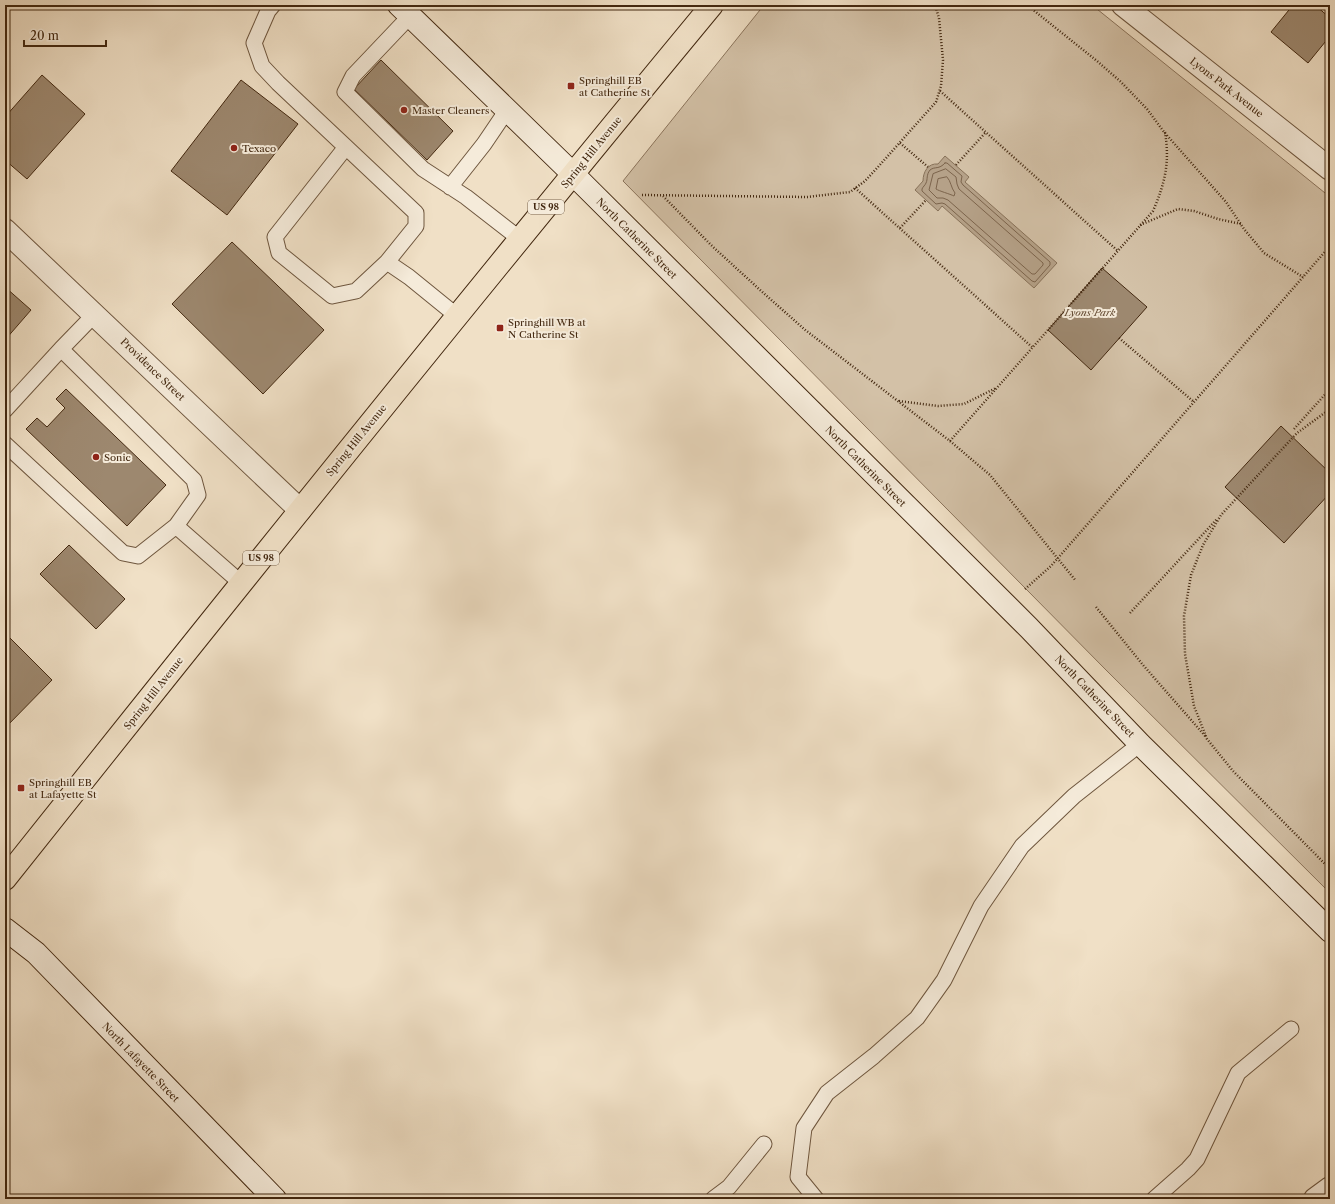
<svg xmlns="http://www.w3.org/2000/svg" width="1335" height="1204" viewBox="0 0 1335 1204" font-family="'Libre Caslon Text',serif">
	<rect width="100%" height="100%" fill="#f0e0c6"/>
	<filter id="stains"><feTurbulence type="fractalNoise" baseFrequency=".005" numOctaves="4"/><feColorMatrix values="0 0 0 0 .2 0 0 0 0 .09 0 0 0 0 .02 0 0 0 .5 -.17"/></filter>
	<radialGradient id="worn" r=".72"><stop offset=".6" stop-color="#630" stop-opacity="0"/><stop offset="1" stop-color="#630" stop-opacity=".3"/></radialGradient>
	<path fill="#d3c1a7" stroke="#8b745c" d="M764,5H1092L1330,197V893L1106,670L623,181Z"/>
	<path fill="#b5a188" stroke="#877158" d="M945,156L969,177L965,182L1057,263L1034,288L942,206L938,211L915,190L923,181C923,172 928,163 938,164Z"/>
	<g fill="none" stroke-linecap="round" stroke-linejoin="round">
		<path stroke="#7c644c" stroke-width="1" d="M945,163H947L962,176L961,182L963,185L1050,262V265L1035,282L1032,281L945,204L942,203L936,204L922,191V189C922,188 926,184 926,183C928,179 926,175 930,170C935,166 939,170 945,163Z
			M946,169L956,177L957,184L959,189L1043,263V265L1035,274H1032L948,200L943,198H937L929,190L933,174Z
			M947,177C951,181 951,188 955,193L954,196C950,194 939,191 936,189L938,179Z"/>
	</g>
	<path fill="#9d886f" stroke="#432810" d="M1293,5H1315L1330,18V36L1308,63L1271,32Z
		M381,60L453,131L427,160L354,89Z
		M42,75L85,114L27,179L5,160V117Z
		M241,80L298,124L227,215L171,171Z
		M232,242L324,330L263,394L172,304Z
		M1102,268L1147,307L1091,370L1048,330Z
		M5,287L31,310L5,340Z
		M66,389L166,485L127,526L26,429L37,418L47,427L65,408L56,399Z
		M1281,426L1330,473V493L1284,543L1225,487Z
		M69,545L125,599L96,629L40,574Z
		M5,633L52,680L5,728Z"/>
	<g fill="none" stroke-linecap="round" stroke-linejoin="round">
		<g stroke="#6e563e" stroke-width="17">
			<path id="lane" d="M273,5L268,11L254,43L262,66L278,83L416,213V226L387,262L409,277L457,316
				M410,16L353,76L345,92L423,169L466,197L520,239
				M346,147L275,237L279,253L332,296L356,291L387,262
				M450,187L484,144L507,110
				M61,349L95,314
				M5,410L61,349L194,480L198,495L176,526L138,556L123,553L5,444
				M176,526L241,583
				M713,1199L729,1187L764,1144
				M816,1199L798,1177L804,1128L827,1093L874,1056L917,1018L944,980L981,906L1022,846L1074,796L1140,744
				M1154,1199L1188,1169L1197,1159L1238,1073L1291,1029"/>
		</g>
		<g stroke="#6e563e" stroke-width="24">
			<path id="street" d="M1123,5L1330,169
				M5,230L300,510
				M1315,1199L1330,1188"/>
		</g>
		<g stroke="#432810" stroke-width="24">
			<path id="secondary" d="M399,5L573,174L1029,628L1140,744L1330,931
				M5,929L36,953L275,1199"/>
		</g>
		<g stroke="#432810" stroke-width="24">
			<path id="primary" d="M5,879C238,586 473,294 712,5"/>
		</g>
		<path stroke="#432810" stroke-width="2.5" stroke-dasharray="1 2" stroke-linecap="butt" d="M1027,5L1097,61L1121,82L1147,109L1164,132L1226,202L1244,229L1264,253L1303,277
			M940,91L1118,251
			M900,143L928,167
			M956,165L986,132
			M855,188L1032,347
			M642,195L807,197L850,192L865,181L878,167L936,102L941,86L943,60L939,18L935,5
			M663,196L711,245L759,289L804,329L950,441L990,475L1076,581
			M1140,225L1178,209L1194,211L1218,219L1241,224
			M900,228L926,200
			M1119,338L1194,402
			M899,401L938,406L964,404L996,388
			M1330,409L1297,433L1221,515L1203,545L1191,575L1184,616L1185,654L1194,706L1207,739L1233,771L1330,869
			M1294,429L1330,389
			M950,441L1153,211C1165,183 1170,163 1165,132
			M1025,589L1051,566L1330,246
			M1096,607L1143,665L1206,737
			M1130,613L1217,519"/>
		<use href="#lane" stroke="#f5ebda" stroke-width="15"/>
		<use href="#street" stroke="#f5ebda" stroke-width="22"/>
		<use href="#secondary" stroke="#f5ebda" stroke-width="22"/>
		<use href="#primary" stroke="#f0e0c6" stroke-width="22"/>
	</g>
	<g fill="#8f2418" stroke="#f5ebda" stroke-width="1.5">
		<rect x="567" y="82" width="8" height="8" rx="2"/>
		<circle cx="404" cy="110" r="4"/>
		<circle cx="234" cy="148" r="4"/>
		<rect x="496" y="324" width="8" height="8" rx="2"/>
		<circle cx="96" cy="457" r="4"/>
		<rect x="17" y="784" width="8" height="8" rx="2"/>
	</g>
	<g text-anchor="middle" stroke-width="4" stroke-linejoin="round" paint-order="stroke">
		<g fill="#f5ebda" stroke="#78624d" stroke-width="1">
			<rect x="528" y="200" width="36" height="14" rx="3"/>
			<rect x="243" y="551" width="36" height="14" rx="3"/>
		</g>
		<g font-size="9" font-weight="bold" fill="#432810">
			<text x="546" y="210">US 98</text>
			<text x="261" y="561">US 98</text>
		</g>
		<g font-size="10" fill="#432810" stroke="#f5ebda" text-anchor="start">
			<text x="579" y="84">Springhill EB<tspan x="579" dy="12">at Catherine St</tspan></text>
			<text x="412" y="114">Master Cleaners</text>
			<text x="242" y="152">Texaco</text>
			<text x="508" y="326">Springhill WB at<tspan x="508" dy="12">N Catherine St</tspan></text>
			<text x="104" y="461">Sonic</text>
			<text x="29" y="786">Springhill EB<tspan x="29" dy="12">at Lafayette St</tspan></text>
		</g>
		<g font-size="10" fill="#432810" stroke="#f5ebda">
			<text transform="translate(1227 87) rotate(38)" y="4">Lyons Park Avenue</text>
			<text transform="translate(591 152) rotate(-51)" y="4">Spring Hill Avenue</text>
			<text transform="translate(637 238) rotate(45)" y="4">North Catherine Street</text>
			<text transform="translate(153 369) rotate(44)" y="4">Providence Street</text>
			<text transform="translate(356 440) rotate(-51)" y="4">Spring Hill Avenue</text>
			<text transform="translate(866 466) rotate(45)" y="4">North Catherine Street</text>
			<text transform="translate(153 693) rotate(-52)" y="4">Spring Hill Avenue</text>
			<text transform="translate(1095 696) rotate(46)" y="4">North Catherine Street</text>
			<text transform="translate(141 1062) rotate(46)" y="4">North Lafayette Street</text>
		</g>
		<g font-size="10" font-style="italic" fill="#674e36" stroke="#f5ebda">
			<text x="1090" y="316">Lyons Park</text>
		</g>
	</g>
	<rect width="1335" height="1204" fill="none" stroke="#f0e0c6" stroke-width="20"/>
	<rect x="6" y="6" width="1323" height="1192" fill="none" stroke="#432810" stroke-width="2"/>
	<rect x="10" y="10" width="1315" height="1184" fill="none" stroke="#432810"/>
	<path d="M24 40v6h82v-6" fill="none" stroke="#432810" stroke-width="2"/>
	<text x="30" y="40" font-size="12" fill="#432810" stroke="#f5ebda" stroke-width="3" paint-order="stroke">20 m</text>
	<rect width="100%" height="100%" filter="url(#stains)"/>
	<rect width="100%" height="100%" fill="url(#worn)"/>
</svg>
